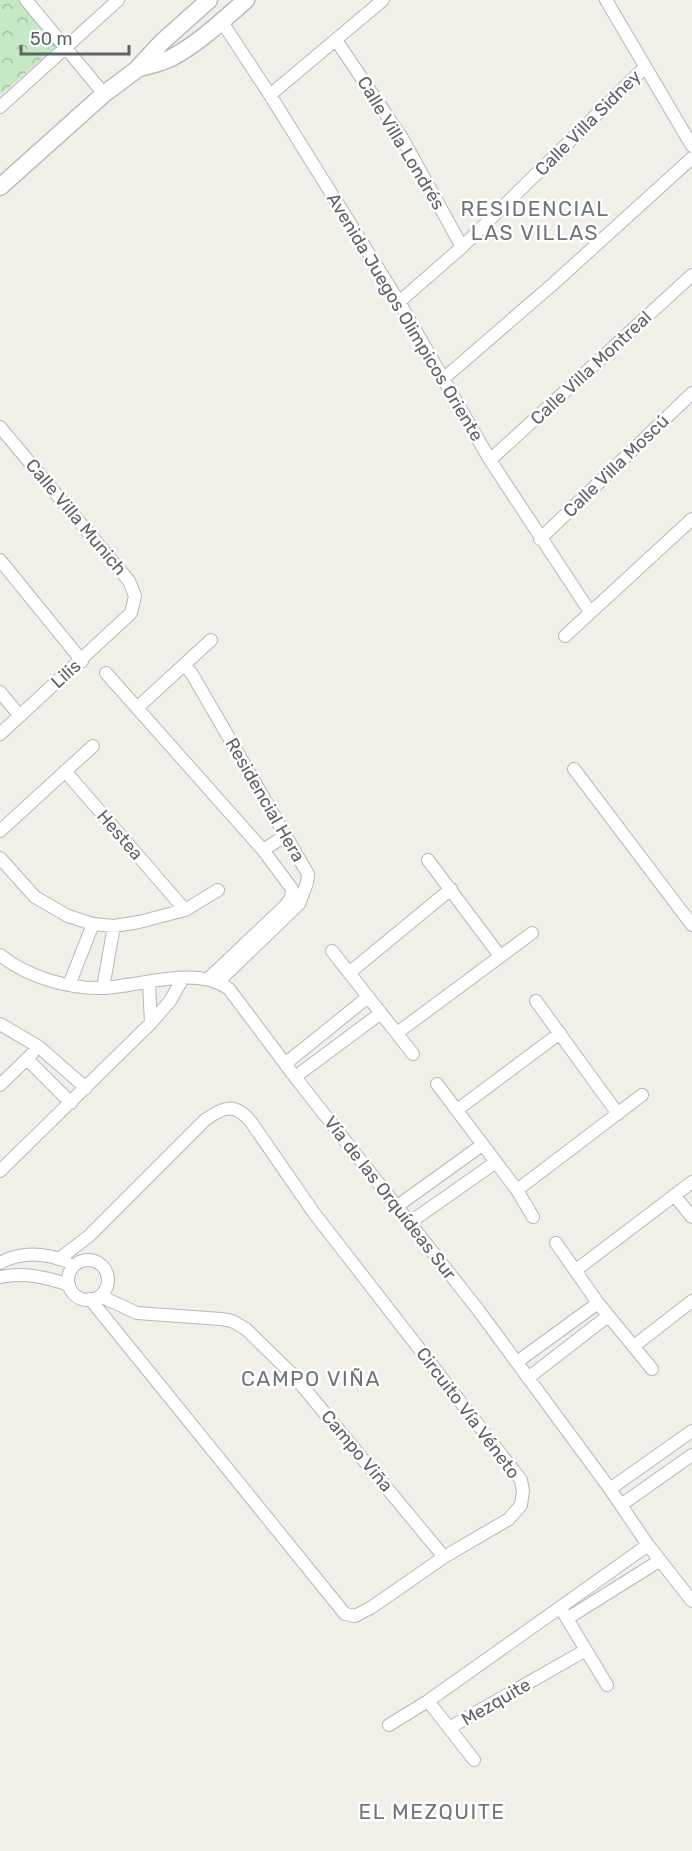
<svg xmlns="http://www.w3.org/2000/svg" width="692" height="1851" viewBox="0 0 692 1851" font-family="Rubik,sans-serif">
	<defs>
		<pattern id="forest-crowns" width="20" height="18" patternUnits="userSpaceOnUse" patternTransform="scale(1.5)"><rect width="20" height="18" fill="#c5e8c5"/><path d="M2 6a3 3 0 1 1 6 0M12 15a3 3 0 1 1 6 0" fill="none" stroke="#a3c0a4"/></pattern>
	</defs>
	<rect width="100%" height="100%" fill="#f1efe8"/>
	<path fill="url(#forest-crowns)" d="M0,0H19L58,45L0,95Z"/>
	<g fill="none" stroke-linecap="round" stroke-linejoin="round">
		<g stroke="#b5b8bc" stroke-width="14">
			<path id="street" d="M26,0L104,94
				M606,0L692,146
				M222,22L270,95L399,302L490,460L590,612
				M336,40L402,138L462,247
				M270,95L383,0
				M0,107L118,0
				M399,302L462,247L645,67
				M443,379L553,284L692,158
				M0,427L129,581L135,596L131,613L0,734
				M490,460L692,275
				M540,539L692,393
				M0,560L82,661
				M565,636L692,519
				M184,665L192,674L305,869L308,874L307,883L299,904L218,982
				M106,673L263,850L292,889L291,898L285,906L208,979
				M0,692L20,716
				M137,708L211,640
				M574,769L692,925
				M65,771L185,910
				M0,831L93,746
				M263,850L285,836
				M0,858L35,897L68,916L93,924L114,926L139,922L185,910L218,890
				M428,860L500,956
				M332,951L413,1054
				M0,955C27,977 69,989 103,988C141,986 197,965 229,989L295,1077L479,1311L610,1489L648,1545L692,1601
				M349,973L451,889
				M149,983L151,1023
				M69,985L93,924
				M103,988L114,926
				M536,1001L618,1114
				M0,1024L39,1047L86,1088
				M397,1033L532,933
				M27,1059L71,1103
				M285,1064L368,997
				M295,1077L381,1013
				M437,1084L517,1190L533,1217
				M0,1085L32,1054
				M457,1110L560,1033
				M0,1171L151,1023L170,1001L183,978
				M517,1190L642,1095
				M674,1195L692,1217
				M396,1207L482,1145
				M409,1223L496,1162
				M556,1243L598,1303L652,1369
				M59,1259L89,1236L205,1120C223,1107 235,1102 251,1122L314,1213L521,1480L523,1491L521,1505L509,1519L444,1557L372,1607L355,1616L345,1614L90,1299
				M68 1280a20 20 0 1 1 40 0a20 20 0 1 1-40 0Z
				M0,1263C21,1251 44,1253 66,1261
				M576,1270L692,1182
				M0,1277C24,1272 46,1277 69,1285
				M100,1296L137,1313L221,1319L232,1321L246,1329L294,1376L444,1557
				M634,1346L692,1301
				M517,1362L598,1303
				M528,1378L608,1316
				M610,1489L692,1431
				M621,1505L692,1455
				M563,1612L607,1685
				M568,1618L659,1561
				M428,1701L474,1760
				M389,1725L428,1701L648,1545
				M449,1728L586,1650"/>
		</g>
		<g stroke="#b6babf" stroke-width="19">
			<path id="secondary" d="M140,68C150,65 162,63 171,58C199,43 222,21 246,0
				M0,187L104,94L136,70L162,42L209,0"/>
		</g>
		<use href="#street" stroke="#fff" stroke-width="12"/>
		<use href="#secondary" stroke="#fff" stroke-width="16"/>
	</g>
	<g text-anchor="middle" stroke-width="5" stroke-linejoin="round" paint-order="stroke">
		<g font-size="18" fill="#5f6368" stroke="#fff">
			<text transform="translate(588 123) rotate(-45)" y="6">Calle Villa Sidney</text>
			<text transform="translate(401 143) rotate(59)" y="6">Calle Villa Londrés</text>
			<text transform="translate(405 317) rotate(59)" y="6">Avenida Juegos Olimpicos Oriente</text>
			<text transform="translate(591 368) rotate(-43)" y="6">Calle Villa Montreal</text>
			<text transform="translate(616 466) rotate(-44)" y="6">Calle Villa Moscú</text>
			<text transform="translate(76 517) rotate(50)" y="6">Calle Villa Munich</text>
			<text transform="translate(66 674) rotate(-42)" y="6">Lilis</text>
			<text transform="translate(265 800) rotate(60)" y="6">Residencial Hera</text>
			<text transform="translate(120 835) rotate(49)" y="6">Hestea</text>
			<text transform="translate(390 1198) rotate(52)" y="6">Vía de las Orquídeas Sur</text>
			<text transform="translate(468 1413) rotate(53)" y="6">Circuito Vía Véneto</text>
			<text transform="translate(357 1451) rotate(50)" y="6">Campo Viña</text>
			<text transform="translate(496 1702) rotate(-30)" y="6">Mezquite</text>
		</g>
		<g font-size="21" letter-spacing="1.5" fill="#70757a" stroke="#fff">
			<text x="535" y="216">RESIDENCIAL<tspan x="535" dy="24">LAS VILLAS</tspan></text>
			<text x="311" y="1386">CAMPO VIÑA</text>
			<text x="432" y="1819">EL MEZQUITE</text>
		</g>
	</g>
	<path d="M21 45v9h108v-9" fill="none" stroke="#5f6368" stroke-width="3"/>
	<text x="30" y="45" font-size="18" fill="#5f6368" stroke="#ffffff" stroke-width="4.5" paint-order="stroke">50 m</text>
</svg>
